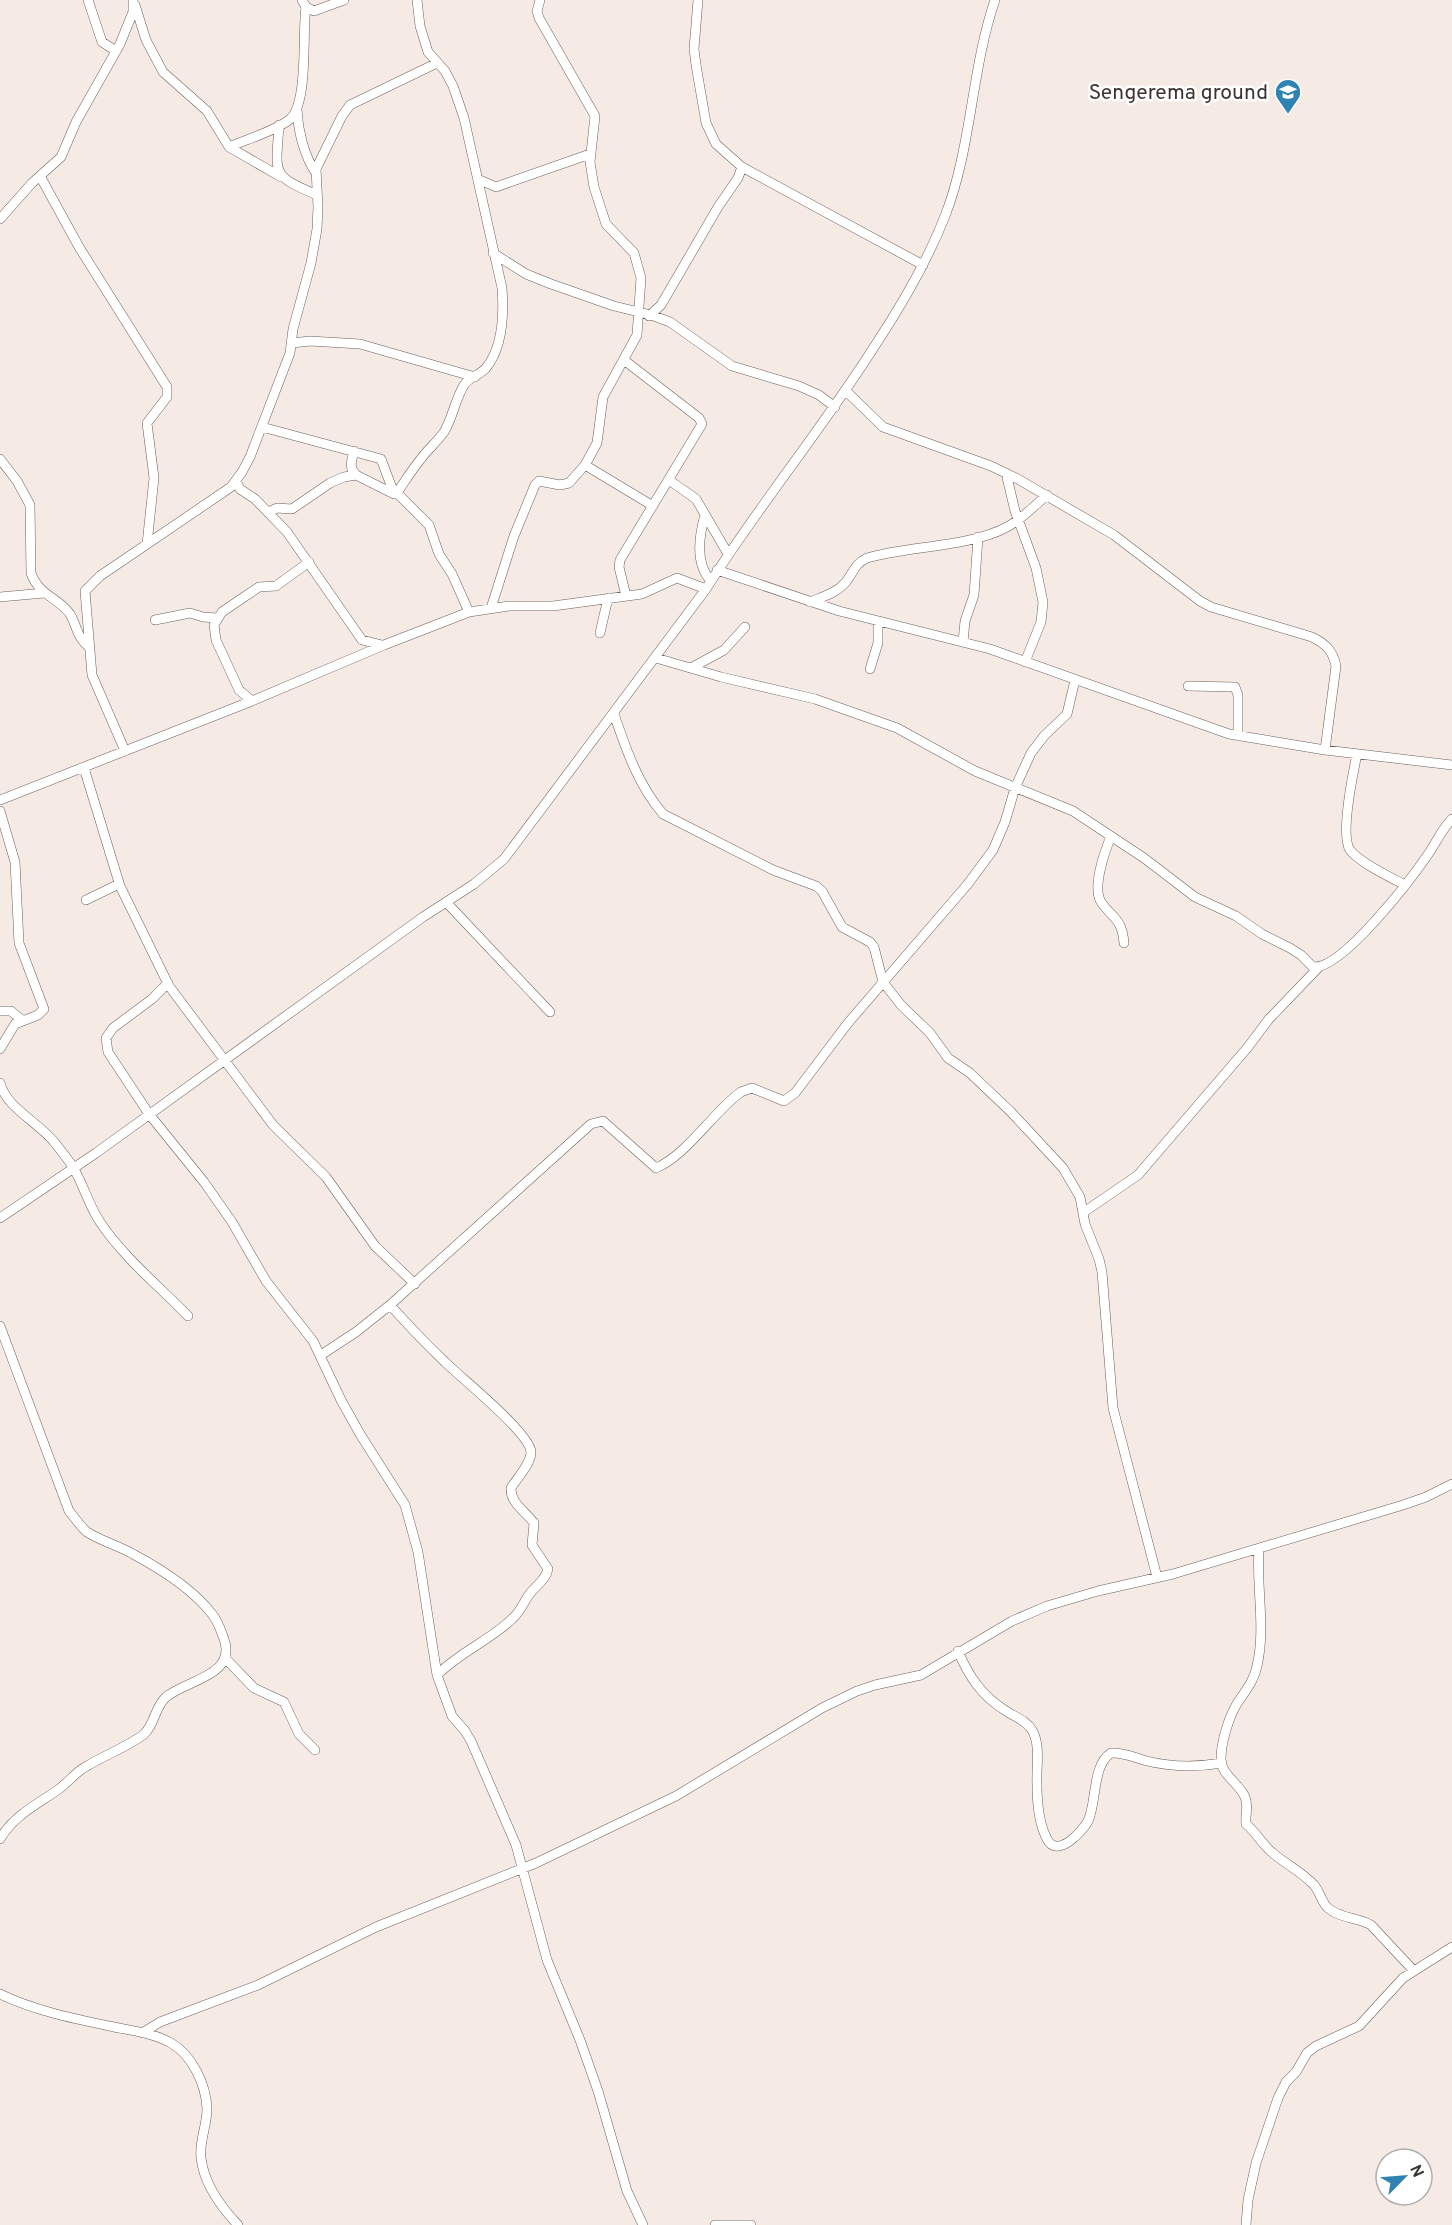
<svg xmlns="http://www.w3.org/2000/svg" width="1452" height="2225" viewBox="0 0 1452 2225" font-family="Overpass,sans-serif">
	<rect width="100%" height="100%" fill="#f6ebe4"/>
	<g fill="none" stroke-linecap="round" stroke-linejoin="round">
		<g stroke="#69605a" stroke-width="10">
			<path id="minor" d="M88,0L102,42L116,51
				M302,0L306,7L314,11L344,0
				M698,0L694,49L696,65L706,123L716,144L742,167L923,265
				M135,5L146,40L163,72L207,111L229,147L281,177
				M297,110C298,130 304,156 316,173
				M279,125C276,174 270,175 317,195
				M229,147C245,140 275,131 289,120C309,105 302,31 306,7
				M40,176L79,247L167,387V397L147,423L154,478L147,544
				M480,180L496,187L590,154
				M0,219L32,183L61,157L76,122L120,44L133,12V0
				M493,253L526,274L551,284L614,306L651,315L670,322L732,366L799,386L819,395L835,407
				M649,316L661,305L718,207L738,178L742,167
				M292,343L310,341L360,344L475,377
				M624,360L699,418L702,424L620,560L619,567L626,596
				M846,391L883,427L991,466L1016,478L1114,535L1200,601L1211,607L1312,637C1326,644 1333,651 1336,666L1325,750
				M262,427L381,459L392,488L429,525L439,554L452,574L469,612
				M354,451C352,460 348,467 356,475L394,494
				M0,459L17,481L30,505L31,573C39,596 58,597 70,614C77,626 77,638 89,647
				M585,465L653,506
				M1006,473L1015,511L1036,568L1043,602L1041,622L1025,662
				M669,480L696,499L728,554
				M236,481L240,489L255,499L287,532L362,640L382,645
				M396,494C404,483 411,471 420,460C427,450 437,442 444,432C453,417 455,400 464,385C469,377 480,375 486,368C503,347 504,314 502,288L464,118L453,86L445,71L428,52L420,26L417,0
				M268,512L277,508L292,509L330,483L344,477L356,475
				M705,515C699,536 695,564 711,581
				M717,570L839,611L990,649L1229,734L1325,750L1452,765
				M0,597L44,593
				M810,602C822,597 836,593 845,583C853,574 854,564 867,558C908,546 970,547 1007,527C1022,519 1034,506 1047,495
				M491,608L514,536L535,485L539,481L560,485L569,483L585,465L597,443L603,397L637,335L641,278L634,253L606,224L594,187L590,162L595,116L539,18L537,11L540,0
				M155,620L190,613L203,617L217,618
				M600,633L608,598
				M963,642L965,621L974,595L978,537
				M656,658L721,677L815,699L897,728L975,771L1073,811L1144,858L1195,897L1236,916L1262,934L1290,948L1301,955L1313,967C1342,970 1412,878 1429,853C1437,841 1442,829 1452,819
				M691,668L724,650L745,627
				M870,669L878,643V622
				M1188,686L1235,687L1238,695V736
				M252,701L239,690L216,640L214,625L222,612L244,597L259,587L276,586L309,562
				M614,714C626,749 638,785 663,814L773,870L816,886L822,891L842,927L870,942L874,947L883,982L901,1005L930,1033L948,1058L970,1073L1010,1111L1063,1168L1080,1197L1085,1224L1099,1259L1102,1272L1113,1408L1157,1577
				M125,751L92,675L85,591L100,576L231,487L242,472L250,457L290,353L293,329L311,263L317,229L318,207L316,169L342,116L350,105L437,63
				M1357,754C1353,773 1340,835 1350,850C1360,863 1390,877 1405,885
				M84,768L120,886L169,986L273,1125L326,1177L375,1246L415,1284
				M0,800L252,701L384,645L469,612L509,606H553L642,594L677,578L706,589
				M0,811L15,862L19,943L44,1009L38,1015L15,1024L0,1049
				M1111,836C1105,851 1092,887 1101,902C1112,918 1122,918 1124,943
				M86,900L119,884
				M446,902L550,1012
				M168,983L152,999L113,1028L106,1038L108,1052L149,1114L204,1182L232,1222L266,1281L313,1341L341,1400L360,1434L405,1505L418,1552L437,1675L452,1716L465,1731L471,1741L516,1845L547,1960L580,2040L598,2091L627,2191L643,2225
				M0,1011H11L22,1020
				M0,1083C7,1109 39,1122 55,1143C61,1151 69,1160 74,1169C84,1186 89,1206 100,1222C124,1258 159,1286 188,1316
				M1084,1212L1138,1175L1248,1047L1269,1019L1319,967
				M0,1218L96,1153L423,917L474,884L504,859L706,589C759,505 823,428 876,344C903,303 927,262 945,216C972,147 971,70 995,0
				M390,1305C408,1325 426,1344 445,1362C461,1378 530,1433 531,1452C531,1464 517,1478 511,1488C510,1503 526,1512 534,1523L532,1545L548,1569C546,1579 538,1584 532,1591C524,1600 522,1610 513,1618C491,1640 461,1651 437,1675
				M0,1326L69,1511C75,1518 80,1526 87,1532C99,1540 119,1546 133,1554C161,1569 192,1588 212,1614C218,1621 221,1631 224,1639C237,1676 186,1680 166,1697C154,1708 155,1725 143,1735C125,1748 105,1755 87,1766C75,1772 69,1782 59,1789C38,1804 14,1815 0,1839
				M321,1355L356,1332L390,1305L591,1124L603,1121L656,1168C687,1155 713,1112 741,1092L752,1088L784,1101L795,1093L848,1023L967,885L993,850L1005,822L1015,788L1031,753L1044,736L1067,714L1075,680
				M1259,1548C1256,1586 1266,1628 1257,1666C1254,1681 1246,1690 1238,1702C1229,1716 1221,1742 1221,1759C1221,1775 1239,1783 1245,1797C1249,1806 1245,1814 1246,1824C1257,1833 1263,1846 1274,1854C1287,1865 1302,1872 1314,1885C1320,1892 1322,1903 1328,1908C1341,1919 1358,1917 1371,1925L1414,1971
				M958,1651C969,1677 982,1696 1006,1711C1015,1717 1026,1720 1032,1730C1041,1745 1036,1768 1037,1784C1037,1801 1039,1824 1047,1839C1057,1859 1082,1832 1088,1821C1097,1802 1092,1765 1111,1753C1124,1752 1135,1758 1147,1761C1171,1767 1198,1767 1222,1763
				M225,1658L254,1688L284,1702L299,1734L315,1750
				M0,1994C35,2011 76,2019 114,2027C133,2031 154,2033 171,2043C192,2055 206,2084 207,2109C207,2126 199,2141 201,2158C204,2184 221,2207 238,2225
				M142,2033L160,2022L258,1985L376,1927L536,1863L676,1796L822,1708L857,1691L875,1685L921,1675L1012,1621L1047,1606L1098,1591L1173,1574L1403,1505L1426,1497L1452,1484
				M715,2225H751
				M1246,2225L1248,2200L1256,2163L1278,2098L1286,2082L1296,2072L1307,2053L1316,2046L1359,2026L1403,1978L1452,1947"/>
		</g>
		<use href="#minor" stroke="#fff" stroke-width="9"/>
	</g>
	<defs>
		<g id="school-pin" transform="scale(1.35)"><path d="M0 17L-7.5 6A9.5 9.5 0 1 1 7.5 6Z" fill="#2f83b3" stroke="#fff"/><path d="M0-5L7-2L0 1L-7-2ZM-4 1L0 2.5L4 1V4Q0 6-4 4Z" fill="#fff"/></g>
	</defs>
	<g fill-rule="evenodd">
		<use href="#school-pin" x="1288" y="92"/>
	</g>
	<g text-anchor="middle" stroke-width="5" stroke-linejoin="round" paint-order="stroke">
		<g font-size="21" fill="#393532" stroke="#fff" text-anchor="end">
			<text x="1268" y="99">Sengerema ground</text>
		</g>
	</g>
	<g transform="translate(1404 2177) rotate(65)"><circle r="28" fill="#ffffff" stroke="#b0aead" stroke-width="1.5"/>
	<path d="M0-4.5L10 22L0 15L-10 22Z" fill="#2f83b3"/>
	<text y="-9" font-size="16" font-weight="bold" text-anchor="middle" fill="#393532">N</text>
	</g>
</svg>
